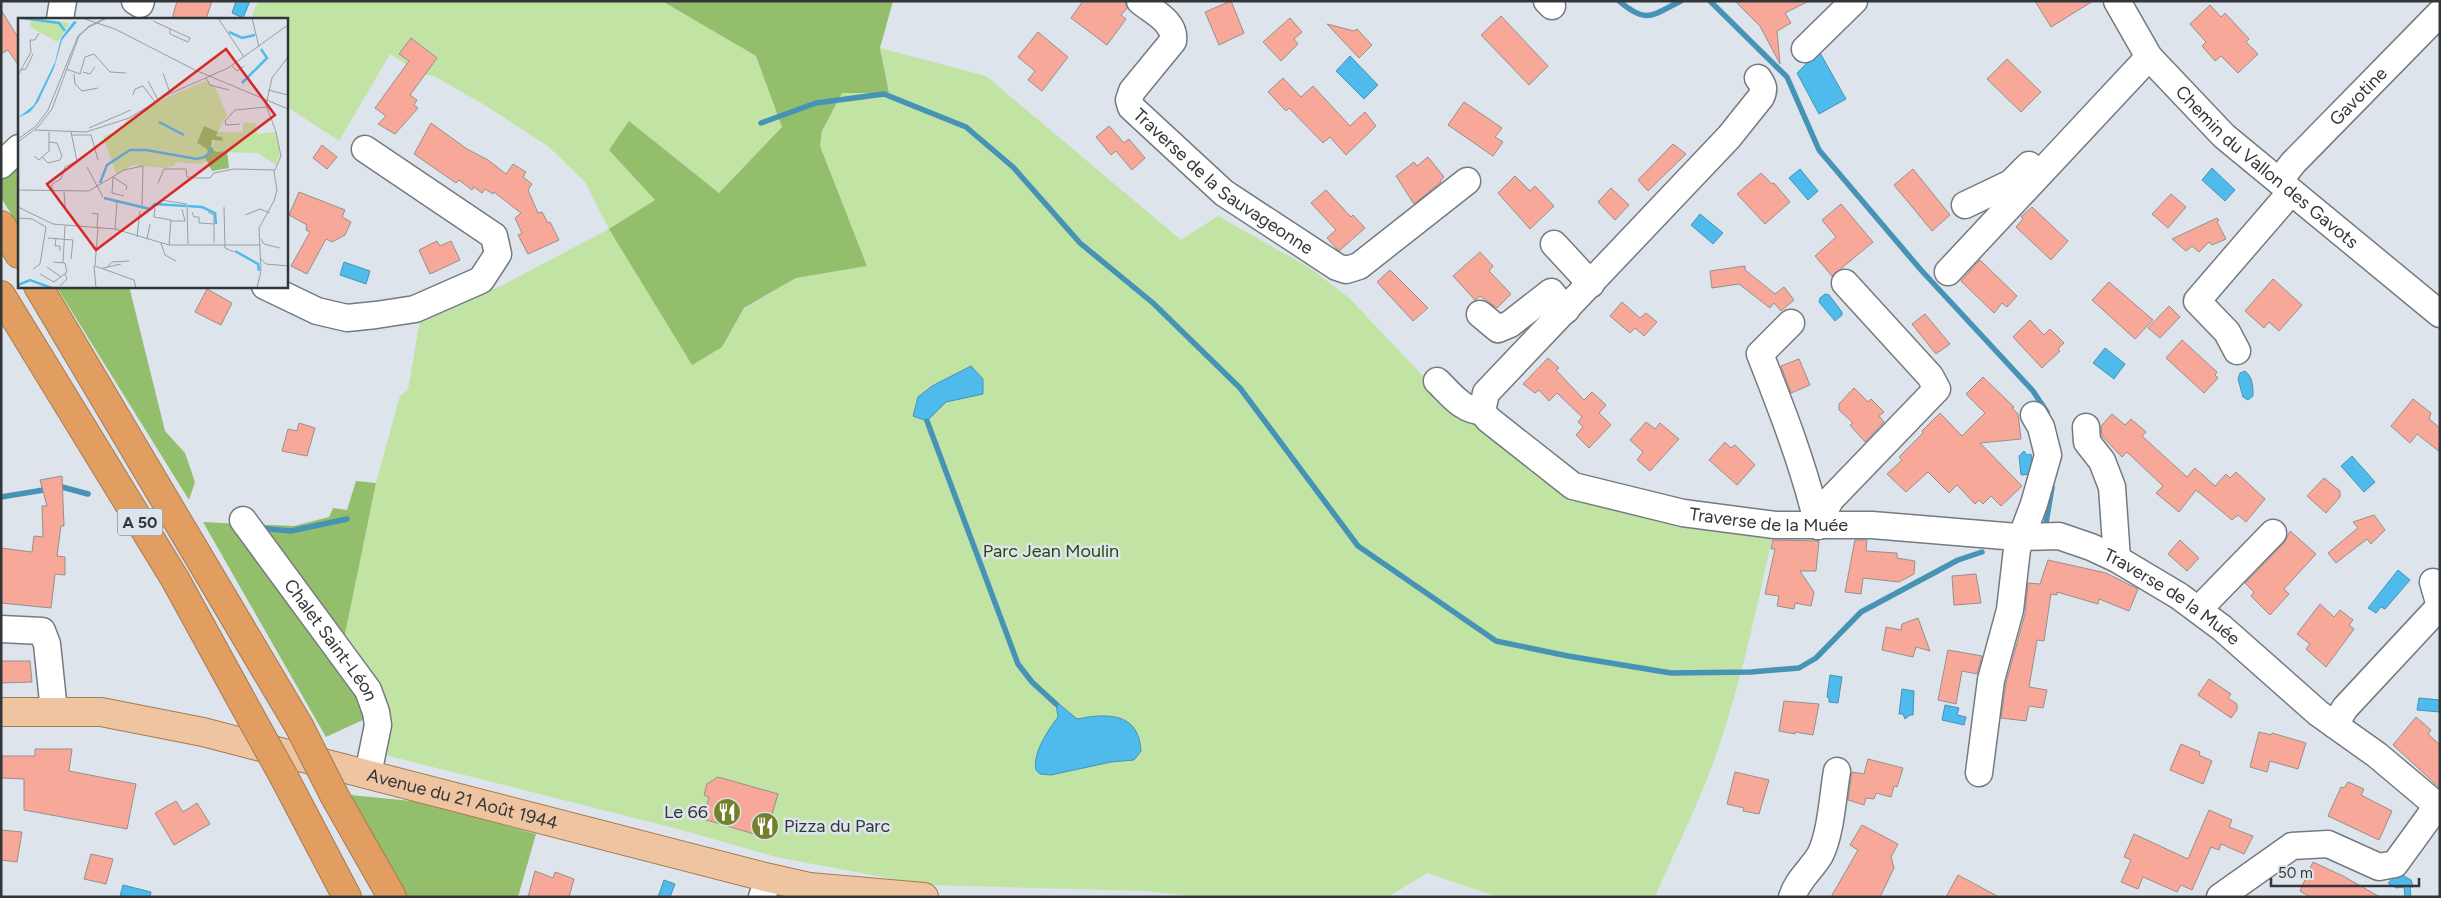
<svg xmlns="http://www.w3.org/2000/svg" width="2441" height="898" viewBox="0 0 2441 898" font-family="Figtree,sans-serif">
	<rect width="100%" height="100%" fill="#dde4eb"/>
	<path fill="#c1e3a4" d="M258,1H662L756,56L782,127L719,193L629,121L655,200L609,229L722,347L744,309L796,278L867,266L820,146L822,131L842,93L889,92L880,48L986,76L1181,240L1218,216L1310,268L1349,298L1459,414L1573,494L1774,530C1758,601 1744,671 1721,740C1704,794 1677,845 1655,897H1498L1427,873L1388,897H1200L1147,891L925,885L776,857L678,829L385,755L389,726L343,644L376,483L400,396L408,390L420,320L503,285L609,229L585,182L548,146L483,104L434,76L422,74L390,54L339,141L286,106V19H251Z"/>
	<path fill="#93be6c" d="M662,1H893L880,48L889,93H842L822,131L820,146L867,266L796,278L744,308L722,347L692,365L609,229L655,200L609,150L629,121L719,193L782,127L756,56Z
		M19,162V226L1,198V179Z
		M56,286H129L165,431L185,453L195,482L189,500Z
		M356,481L376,483L343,644L251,524L294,526L329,517L333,508L347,510Z
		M203,522L243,524L363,693L369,717L326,737Z
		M351,795L421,802L536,834L518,897H405Z"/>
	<path fill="#4fbbec" stroke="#4793b6" d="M236,1H250L243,18L232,13Z
		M1819,51L1846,99L1819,114L1797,73Z
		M1350,56L1378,85L1364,99L1336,71Z
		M2212,168L2235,190L2225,201L2202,180Z
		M1800,169L1818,191L1808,200L1789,178Z
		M1700,214L1723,233L1713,244L1691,225Z
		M344,262L370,271L366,284L340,275Z
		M1825,294L1829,295L1842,312V315L1835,321L1819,302L1820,298Z
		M2105,348L2125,364L2114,379L2093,363Z
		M971,366L983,379V394L946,402L927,421L913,416L918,397L932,386Z
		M2245,371C2253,377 2253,387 2253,396L2248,400L2243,397L2238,379L2240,373Z
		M2024,451L2027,455L2031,454L2033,474L2021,475L2019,456Z
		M2352,456L2375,482L2364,492L2341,466Z
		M2398,570L2410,580L2385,609L2381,607L2376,613L2368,608Z
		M1830,675L1842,677L1838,703L1829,702V698L1827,697Z
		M1902,689L1914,691L1913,715H1910L1905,719L1903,714H1899Z
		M2419,698L2440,700V712L2417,710Z
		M1058,703L1077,719C1107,713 1139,712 1141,751L1134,760L1111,762L1051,775L1040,774L1036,770C1032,753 1049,729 1058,717L1056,704Z
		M1945,705L1959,708L1957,715L1966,717L1964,725L1942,720Z
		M2399,873L2411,880L2413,887H2410L2411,897H2405L2404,887L2396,888L2388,883Z
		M664,880L675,884L670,897H658Z
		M123,885L151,892L150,897L120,896Z"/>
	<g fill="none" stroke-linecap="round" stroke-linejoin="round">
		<path stroke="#4793b6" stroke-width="5.5" d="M1619,1C1647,25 1652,15 1681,1
			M1710,1L1787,77L1819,150L1921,270L2033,391L2047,412
			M761,123L816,103L884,94L966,127L1013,167L1080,243L1153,303L1240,388L1358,546L1496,641L1568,656L1671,673L1751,672L1799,668L1816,658L1861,612L1958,560L1982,552
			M927,421L1018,664L1032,682L1056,704
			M1,497L62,487L88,494
			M2046,523L2052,487
			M258,528L291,531L347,519"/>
	</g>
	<path fill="#f7a898" stroke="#988f8d" d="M177,1H212L206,19H172Z
		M1083,1H1125L1127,8L1121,15L1126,19L1107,45L1071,18Z
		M1231,1L1244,33L1219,45L1205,12Z
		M1735,1H1809L1785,13L1791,23L1777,31L1780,64L1760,26Z
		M2035,1H2093L2051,27Z
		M2210,5L2221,17L2225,13L2249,39L2246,42L2258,54L2238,73L2221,56L2215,61L2202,46L2206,42L2190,24Z
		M1,10L19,39V66L8,50L1,54Z
		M1501,16L1548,66L1529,85L1481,35Z
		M1290,18L1302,32L1294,39L1298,44L1281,61L1263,42Z
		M1327,24L1354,31L1357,29L1372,45L1359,58Z
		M1038,32L1068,57L1042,91L1028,80L1035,71L1018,57Z
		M411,38L437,58L410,95L417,100L414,105L418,108L395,134L378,124L386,116L375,108L409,61L399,54Z
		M2007,59L2041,92L2021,112L1987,79Z
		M1283,78L1301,97L1313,86L1350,126L1365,112L1376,126L1346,155L1330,137L1323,143L1289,108L1286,111L1268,92Z
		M1464,102L1502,128L1495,137L1503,142L1493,156L1448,125Z
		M431,123L467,149L488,160L506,174L513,164L526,172L523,177L532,184L528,190L538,213L542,212L548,223L550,222L559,240L528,254L518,235L522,233L515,218L521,213L494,192L493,194L485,189L482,193L474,187L472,190L459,180L456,183L414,154Z
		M1109,126L1124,143L1129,139L1145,158L1132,170L1116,151L1111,155L1096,137Z
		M1673,144L1686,154L1648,191L1638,180Z
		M322,145L337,157L327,169L313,158Z
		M1428,157L1444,177L1440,181L1441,182L1414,204L1396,176L1414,162L1417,166Z
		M1913,169L1950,215L1932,231L1894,185Z
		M1761,173L1772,184L1774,183L1790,202L1765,224L1737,194Z
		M1515,176L1530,191L1535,186L1554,206L1530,229L1498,193Z
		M1611,188L1629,205L1615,220L1598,202Z
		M1326,190L1351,217L1353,215L1365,228L1339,251L1327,238L1336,230L1311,203Z
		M299,192L345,210L342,217L351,222L345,235L332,242L326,239L307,274L291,266L310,232L306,230L307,225L289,215Z
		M2171,194L2186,207L2168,228L2152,214Z
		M1841,204L1873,242L1832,276L1815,256L1836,237L1822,220Z
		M2032,207L2068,241L2051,260L2016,227L2023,219L2021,217Z
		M2217,218L2219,220L2217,222L2226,239L2212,245L2209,242L2199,252L2192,246L2186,251L2172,239Z
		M437,241L440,246L451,241L460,260L430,274L419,250Z
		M1480,252L1493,266L1489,271L1511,294L1497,308L1480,296L1475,300L1453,276Z
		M1980,260L2017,296L2007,307L2002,303L1994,313L1961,281Z
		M1745,266V270L1775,294L1784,287L1794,300L1781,311L1774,303L1770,308L1739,284L1712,288L1710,271Z
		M1390,270L1428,308L1413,321L1377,282Z
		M2273,279L2302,305L2279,331L2269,322L2264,328L2245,311Z
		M2109,282L2153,320L2135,339L2092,300Z
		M207,289L232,303L221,325L195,312Z
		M1622,302L1640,318L1646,313L1657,322L1644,336L1635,328L1630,333L1610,316Z
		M2169,306L2180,317L2160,338L2148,328Z
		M1925,314L1950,344L1936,354L1912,324Z
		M2030,320L2044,335L2050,329L2064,343L2058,349L2060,351L2042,368L2013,337Z
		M2182,340L2217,372L2215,375L2218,378L2204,393L2166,358Z
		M1548,358L1559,368L1556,370L1584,400L1592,392L1606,405L1599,413L1611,425L1589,448L1576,435L1583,427L1578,422L1582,417L1557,393L1549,401L1539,390L1535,393L1523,384Z
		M1799,359L1810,385L1791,393L1781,366Z
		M1983,377L2014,407L2012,408L2018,414L2021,439L1980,443L2022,486L2001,506L1991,496L1983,504L1979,500L1975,504L1957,485L1949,493L1928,472L1906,492L1887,474L1902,460L1899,457L1923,433L1922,431L1940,413L1962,436L1985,413L1966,394Z
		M1854,388L1868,402L1871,399L1884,412L1879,416L1884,422L1865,442L1850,425L1853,423L1839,410V404Z
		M2413,399L2431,413L2429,419L2440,428V452L2417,434L2410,443L2391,426Z
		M2112,414L2125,425L2131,419L2146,432L2142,436L2187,477L2195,468L2215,486L2226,474L2230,478L2236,472L2265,499L2246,522L2238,515L2232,520L2196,490L2179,512L2156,493L2163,486L2127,452L2122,457L2102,436L2101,426Z
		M1646,422L1655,429L1660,423L1679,439L1650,471L1637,460L1643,452L1630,440Z
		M299,423L315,428L307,456L282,451L288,429L297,431Z
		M1725,442L1731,448L1735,445L1755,465L1737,485L1709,460Z
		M62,476L64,526H61L57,556L65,557V575L55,574L51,608L1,603V548L32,552L34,536L43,537L42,506H47L40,480Z
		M2324,478L2340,491V497L2326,513L2307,496Z
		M2374,515L2385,530L2371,544L2367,539L2336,563L2328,553L2358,528L2353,522Z
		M2290,531L2316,554L2284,589L2289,594L2270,615L2251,596L2254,592L2245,583L2284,543Z
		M1773,540L1819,541L1816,571H1800L1814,592L1811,606L1795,603L1794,609L1777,606L1779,596L1765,594L1775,549H1771Z
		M1855,540H1867L1866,551L1897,553V558L1915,561L1914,574L1899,582L1863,578L1861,594L1845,592Z
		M2180,540L2199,558L2187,571L2168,554Z
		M2048,560L2106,573L2138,589L2129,611L2099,599L2098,604L2057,592V595L2051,594L2044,641L2037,640L2029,687L2047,690L2043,708L2029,706L2026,721L2001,718L2006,683L2025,614L2028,583L2040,584Z
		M1976,574L1981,603L1954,605L1952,576Z
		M2320,604L2334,617L2340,610L2353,620L2349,625L2354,629L2326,667L2306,649L2310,644L2297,634Z
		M1918,618L1930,651L1916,647L1913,657L1882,650L1886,627L1901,630L1902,624Z
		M1948,650L1982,656L1977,674L1962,671L1956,704L1938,700Z
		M1,661H30L32,682L1,683Z
		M2209,679L2231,694L2228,698L2237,704V710L2231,718L2198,695Z
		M1784,701L1819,704L1813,735L1795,732V734L1779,731Z
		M2416,717L2431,730L2428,734L2440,745V788L2393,745Z
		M2259,732L2271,735L2272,733L2306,743L2298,769L2270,761L2267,772L2250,767Z
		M2181,744L2200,752L2199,755L2212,761L2203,784L2170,770Z
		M35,749H72L69,771L136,784L127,829L24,810V779L2,778V756H35Z
		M1868,759L1903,768L1897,787L1894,786L1891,797L1876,793L1874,799L1866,798L1864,805L1848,800L1852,772L1864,774Z
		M1735,772L1769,780L1759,814L1743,811L1744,808L1727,804Z
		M718,777L778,794L772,814L777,829L768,838L703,819L709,797L704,795L707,784Z
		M2348,782L2364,789L2361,795L2392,811L2379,840L2328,816L2341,787L2344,788Z
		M176,801L183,812L197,803L210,824L174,845L155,813Z
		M2209,810L2232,820L2229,827L2253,836L2244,854L2221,844L2219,850L2211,847L2192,890L2181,885L2177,892L2143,877L2138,889L2121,882L2131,860L2124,857L2134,834L2188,859Z
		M1862,825L1898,844L1891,857L1894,868L1880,897H1831L1858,850L1850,845Z
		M1,830L22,832L17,862L1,860Z
		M91,854L113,859L106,884L84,879Z
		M2313,862L2343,876L2380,897H2310L2300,891Z
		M535,871L553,878L555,872L574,879L569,897H528Z
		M1958,875L1999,897H1946Z"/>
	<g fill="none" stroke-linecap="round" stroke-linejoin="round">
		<g stroke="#747a80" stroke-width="29">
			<g id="minor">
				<path d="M135,1L140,4L141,1"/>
				<path id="s1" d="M1140,1C1153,12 1176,22 1173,41L1132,91L1129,100L1131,107L1224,193L1337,267L1346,270L1359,266L1467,181"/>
				<path d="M1547,1L1552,6"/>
				<path id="s2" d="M2117,1L2149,57L2224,136L2440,314"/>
				<path d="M60,19L63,1"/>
				<path d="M1805,49L1854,1"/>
				<path id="s3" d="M1758,78C1763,85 1765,89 1761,97L1729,137L1486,393L1482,411L1488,419L1573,486L1683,513L1775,525H1872L2017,537L2059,536L2091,547L2117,559L2179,596L2222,628L2318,713L2377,755L2440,808"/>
				<path d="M1,165L19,148"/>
				<path id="s4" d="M2279,181L2293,163L2440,13"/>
				<path d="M1965,205L2011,183L2029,165"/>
				<path d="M1554,244L1591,284"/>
				<path d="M1948,272L2149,57"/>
				<path d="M265,286L317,311L347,318L376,315L415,309L481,280L498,254L494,236L365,149"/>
				<path d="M1480,314L1498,329L1510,324L1551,292L1566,310"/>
				<path d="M1791,323L1760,354C1782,410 1804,466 1818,526"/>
				<path d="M2237,351L2227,332L2197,301L2291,192"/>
				<path d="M1437,381C1450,393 1462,411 1482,411"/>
				<path d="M2086,427L2087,442L2102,461L2112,487L2117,559"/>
				<path id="s5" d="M243,520L368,690L376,712L378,725L368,774"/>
				<path d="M1818,526L1830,500L1937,389L1930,376L1845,283"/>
				<path d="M2198,610L2273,533"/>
				<path d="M1,629L42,631L47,644L54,711"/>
				<path d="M2335,725L2345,708L2440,606L2433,582"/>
				<path d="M1979,773L1991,680L2010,610L2017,549L2034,504L2048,455L2041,427L2034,415"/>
				<path d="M762,897L769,878"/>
				<path d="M1792,897C1798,879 1811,870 1820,855C1831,834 1833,794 1837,771"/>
				<path d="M2220,897L2292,846L2328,844L2379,867L2395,864L2437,806"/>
			</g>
		</g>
		<g stroke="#a57a52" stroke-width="30">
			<g id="major">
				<path id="s6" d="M1,712H101L203,732L769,878L809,887L924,897"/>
			</g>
		</g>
		<g stroke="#a57a52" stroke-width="30">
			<path id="highway" d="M1,225L19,254
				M38,286L299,726
				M1,295L175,579L249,714
				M284,777L347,897
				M334,795L392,897"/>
		</g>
		<use href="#minor" stroke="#fff" stroke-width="26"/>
		<use href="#major" stroke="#eec5a0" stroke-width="28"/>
		<use href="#highway" stroke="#e29e60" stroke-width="28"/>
		<g stroke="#a57a52" stroke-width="30" stroke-linecap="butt">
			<path id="highway-bridge" d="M249,714L284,777
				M299,726L334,795"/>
		</g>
		<use href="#highway-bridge" stroke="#e29e60" stroke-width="28"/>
	</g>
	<defs>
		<g id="restaurant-disc" transform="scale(1.4375)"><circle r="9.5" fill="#75802d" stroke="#dde4eb"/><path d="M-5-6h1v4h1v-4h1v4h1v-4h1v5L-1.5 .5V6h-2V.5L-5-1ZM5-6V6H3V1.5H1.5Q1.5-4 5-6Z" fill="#fff"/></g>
	</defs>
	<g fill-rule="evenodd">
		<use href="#restaurant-disc" x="727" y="812"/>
		<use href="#restaurant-disc" x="765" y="826"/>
	</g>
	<g text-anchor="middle" stroke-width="5" stroke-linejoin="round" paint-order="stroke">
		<rect fill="#dde4eb" stroke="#666a6e" stroke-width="1" x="117.5" y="508.5" width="45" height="27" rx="4"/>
		<g font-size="16" font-weight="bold" fill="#333639">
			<text x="140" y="528">A 50</text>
		</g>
		<g font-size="18" fill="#333639" stroke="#dde4eb">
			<text dy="6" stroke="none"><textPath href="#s4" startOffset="116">Gavotine</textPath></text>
			<text dy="6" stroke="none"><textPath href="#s2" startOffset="226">Chemin du Vallon des Gavots</textPath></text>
			<text dy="6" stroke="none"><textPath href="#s1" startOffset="255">Traverse de la Sauvageonne</textPath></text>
			<text dy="6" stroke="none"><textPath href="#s3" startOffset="761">Traverse de la Muée</textPath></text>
			<text dy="6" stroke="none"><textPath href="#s3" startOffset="1181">Traverse de la Muée</textPath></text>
			<text dy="6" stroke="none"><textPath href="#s5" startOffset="149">Chalet Saint-Léon</textPath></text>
			<text dy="6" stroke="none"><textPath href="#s6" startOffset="472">Avenue du 21 Août 1944</textPath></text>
		</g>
		<g font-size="18" fill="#2c470b" stroke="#dde4eb">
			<text x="1051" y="557">Parc Jean Moulin</text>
		</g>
		<g font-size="18" fill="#333639" stroke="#dde4eb" text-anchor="end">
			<text x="708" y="818">Le 66</text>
			<text x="784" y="832" text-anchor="start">Pizza du Parc</text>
		</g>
	</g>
	<g transform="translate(18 18)">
		<rect width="270" height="270" fill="#dde4eb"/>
		<path d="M13,0H17L52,5L39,24L12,9ZM187,63L197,69L209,97L200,114H225V105H237L240,116L258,114L262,136L258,147L240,135L199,134L193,131L200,114L185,111L179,125L189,131L190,142L181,146L158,144L156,148L146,150L115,147L98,156L85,118L104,112L108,103L141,83Z" fill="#c1e3a4"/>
		<path d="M186,108L200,114L198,118L204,119L205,123L194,122L193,131L199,134L209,133L211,150L194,153L187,139L190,136L189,131L179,125Z" fill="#93be6c"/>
		<path d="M56,3L59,4L44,22L36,50L20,84L12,94L0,100L16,87L37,44L43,20Z" fill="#4fbbec"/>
		<path fill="none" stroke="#4fbbec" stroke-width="2.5" d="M4,0L41,5L47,13M211,14L224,20L237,17M224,65L249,40L243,31M141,104L166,117M82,165L89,147L112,132H128L179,141L187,139L195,130M86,180L132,191L137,186L168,188M170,188L184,189L197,195L198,206M217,233L240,246L241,253M0,267L12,262L34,270"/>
		<path fill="none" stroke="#999ea4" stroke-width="1" d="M64,0L97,11L177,52L270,91M200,0L226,39M234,0L241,29M135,3L172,20M152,11V16L170,24L172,20M214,48L219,53L226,48M48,51L62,56L67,39L76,36L92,54L108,55M3,52L8,51L15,36M65,54L72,56L77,49M145,55L152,75M56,56L57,66L64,73L80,70M0,57L13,34L12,22H17L21,15M188,60L192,67L211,72M130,63L140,82M250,72L270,77M115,77L117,71L125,68L137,84M222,106L208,107L207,103L217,92L248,89M71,110L113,92M17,112L68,114L111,100L149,77L210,50L270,7M53,117H73L80,142M0,121L18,108L30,92L60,18L71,8L88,0M0,124L20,109L34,91L61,18L71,9L89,0M16,138L21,142L31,133V114M24,139L30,145L42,142L44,138L39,125L31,124M69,149L85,179M95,159L94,175L106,178M95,159L109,168L108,172M140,165L146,151H168L169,159L178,160H192L196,155L216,151L257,152M0,172L71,173L106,152L125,148L124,188M34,172V166L43,161L47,149L59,143L53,114M46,173L47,189M143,182L169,186L170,226M0,189L35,206L97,211L151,227H242M206,189L207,230L216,234M137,190L136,199L153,202L151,227M174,194L176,199H181V205L196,206M190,194L196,197V225M74,195L80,196L79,209M227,197L242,191L252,195M0,200L14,201L28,209L22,246L15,251M153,203H167L164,191M80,209L77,248L116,262L118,270M97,211L99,184M119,219L122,193M30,220L55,222L53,241M38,220L37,228H42V233M129,221L132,206M243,221L246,226L262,230M143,225L147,237L158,243M243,241L248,246L270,248M45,245L47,208M76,248L78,270M90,248L94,244L111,243M29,249L43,259M85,250L103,246M22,256L36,264L49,254L47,245L35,244M42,268L49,261L47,256M239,270L243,253L241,210L256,183L259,172L256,154L263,138L258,114L248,87L254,60L270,39"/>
		<path fill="#d62828" fill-opacity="0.15" stroke="#d62828" stroke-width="2.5" d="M208,31L257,97L78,232L29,166Z"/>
		<rect width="270" height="270" fill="none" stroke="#333639" stroke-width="2.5"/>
	</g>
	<rect width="2441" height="898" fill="none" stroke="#333639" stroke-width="5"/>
	<path d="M2271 878v8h148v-8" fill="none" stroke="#333639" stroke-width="2.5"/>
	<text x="2278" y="878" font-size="15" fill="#333639" stroke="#dde4eb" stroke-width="4" paint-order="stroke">50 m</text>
</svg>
